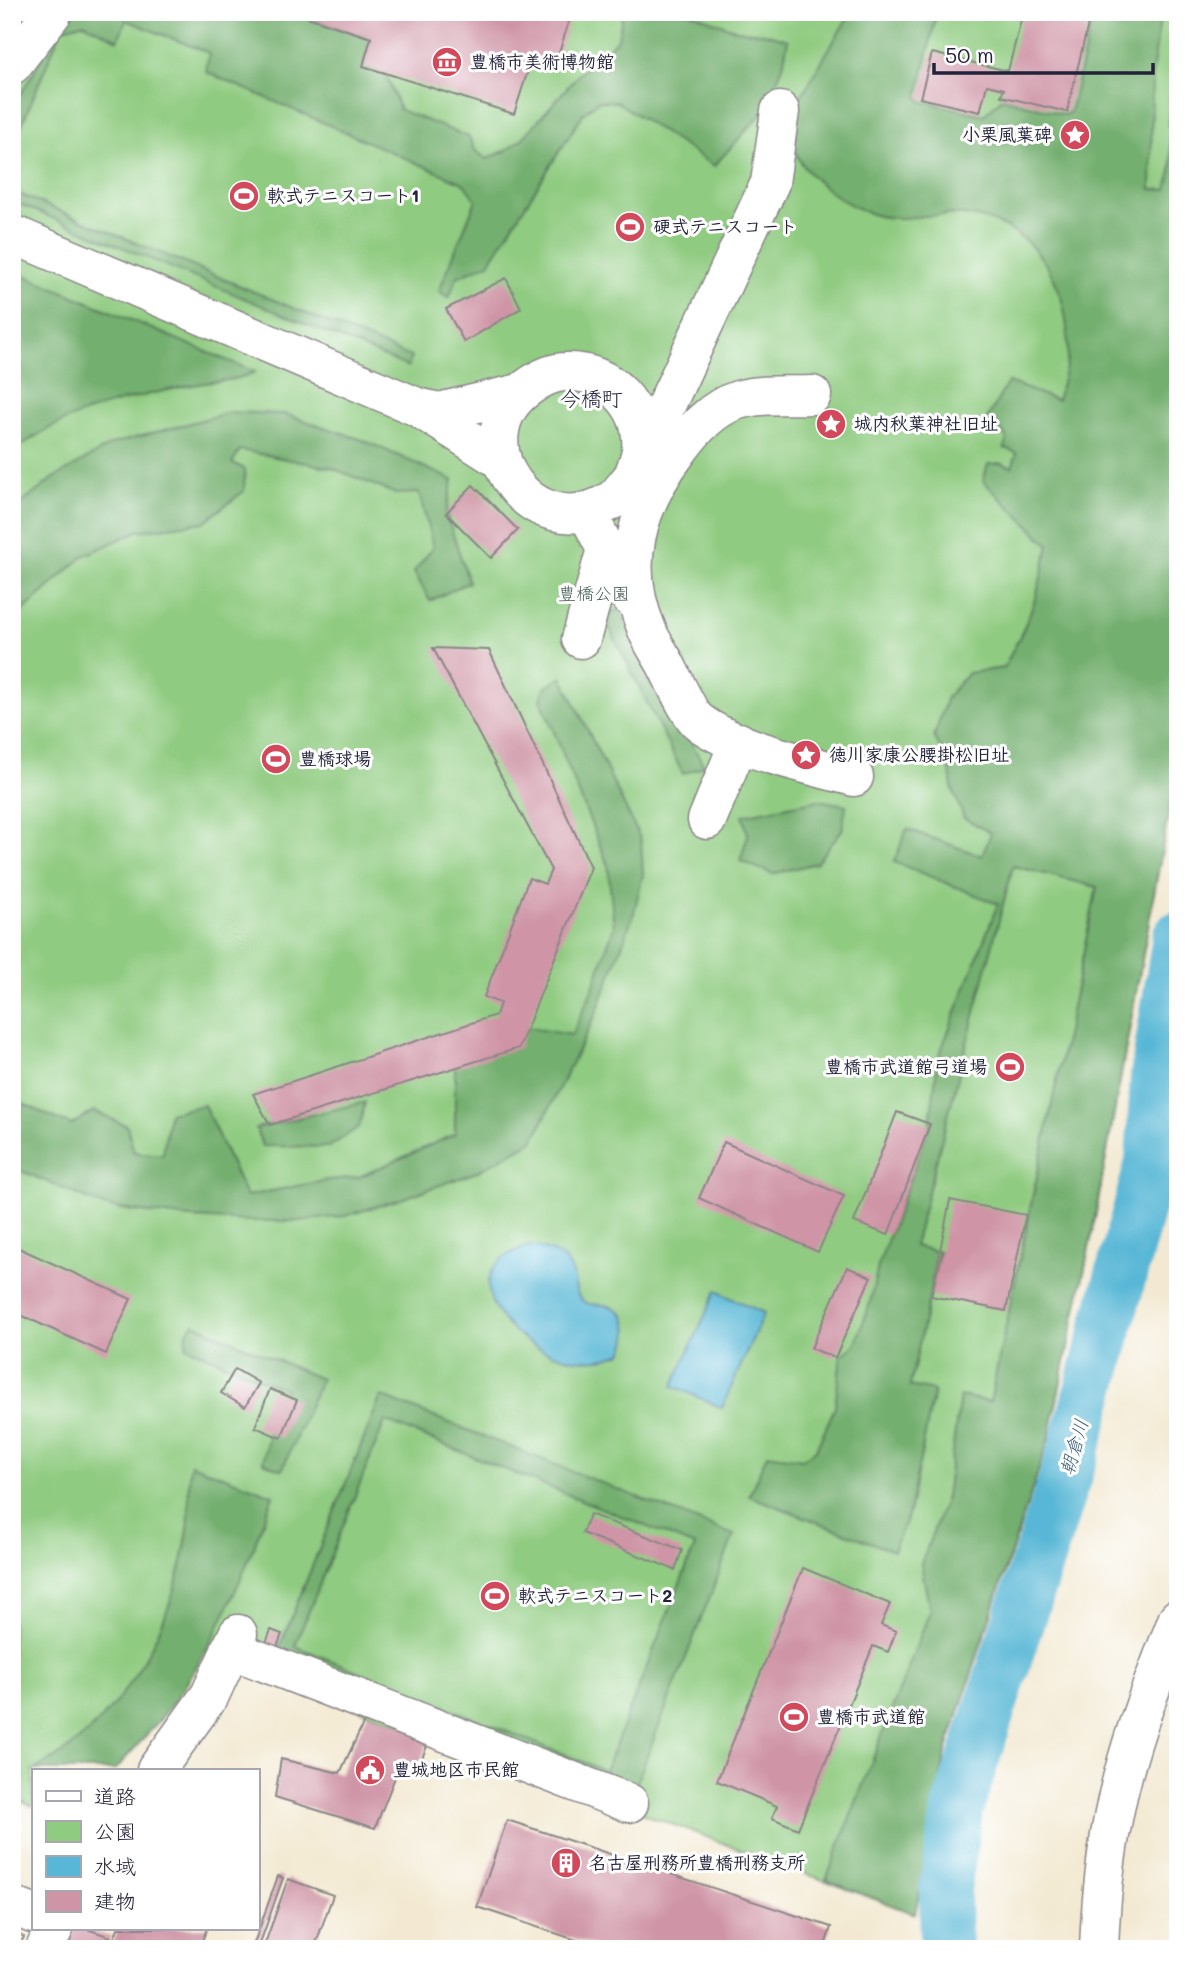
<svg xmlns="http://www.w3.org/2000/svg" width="1190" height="1961" viewBox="0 0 1190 1961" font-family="Mali,'Klee One',sans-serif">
	<rect width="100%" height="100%" fill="#fff"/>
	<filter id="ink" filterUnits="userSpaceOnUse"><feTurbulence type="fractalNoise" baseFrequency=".0143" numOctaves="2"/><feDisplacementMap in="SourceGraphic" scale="14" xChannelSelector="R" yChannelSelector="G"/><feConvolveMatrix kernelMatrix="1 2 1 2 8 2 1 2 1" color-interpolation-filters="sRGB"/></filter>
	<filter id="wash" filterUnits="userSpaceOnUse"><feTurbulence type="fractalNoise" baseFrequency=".00686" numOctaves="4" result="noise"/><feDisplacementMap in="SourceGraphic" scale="28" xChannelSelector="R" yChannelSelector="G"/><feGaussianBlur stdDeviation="1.57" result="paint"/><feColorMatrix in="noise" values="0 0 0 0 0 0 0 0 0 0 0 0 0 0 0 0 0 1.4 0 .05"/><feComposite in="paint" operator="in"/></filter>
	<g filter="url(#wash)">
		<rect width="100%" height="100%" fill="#f3e9d2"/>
		<path fill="#8fcb80" stroke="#58765e" stroke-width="2" d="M12,12H1178V762L1092,1234L1049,1438L946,1751L915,1914L205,1652C178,1697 150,1731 115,1770H33V1806L12,1798Z"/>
		<path fill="#73af6e" stroke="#4a6854" stroke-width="2" fill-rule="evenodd" d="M65,12H290L371,38L363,65L385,72L400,110L469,137L475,150L486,159L505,151L523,138L579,74L618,39L623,12H689L737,30L768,34L788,40L783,66L765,110L714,166L617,102L598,101L583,114L489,263L457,277L449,298L439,291L476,200L463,183L206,72L209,53L126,20L118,40L84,23L62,28L12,148V109L61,25Z
			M851,12H935L936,17L918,96L921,101L984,115L1002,98L1065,115L1070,112L1094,12H1149L1160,19L1152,74L1151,189L1167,190L1172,166L1168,118L1178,17V762L1092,1234L1049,1438L946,1751L915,1914L826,1880L930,1611L921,1564L946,1497L960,1396L990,1402L1097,887L1013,866L914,1246L939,1252L910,1386L934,1391L909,1513L893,1551L749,1496L767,1454L802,1459L816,1450L835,1407L841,1356L855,1345L870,1303L878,1266L930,1124L938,1058L998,904L894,862L907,829L982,856L991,833L964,818L952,787L949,763L934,737L947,697L968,673L1004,668L1023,630L1036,597L1049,545L983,481L988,464L1001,463L1012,467L1017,453L1004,448L1007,439L1001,430L984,424L1008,382L1057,400C1062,383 1068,365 1068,348C1068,281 1035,224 964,215C932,211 900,225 869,213C846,205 811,181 799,159C793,148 789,136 784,125Z
			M12,191L411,357L408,367L12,201Z
			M12,270L255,372C235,382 215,380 193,385C132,397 61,412 12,453Z
			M231,412L285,414L363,440L453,480L446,513L469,582L430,601L414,572L433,547L419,493L396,494L332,468L240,450L232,463L245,469L244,491L204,522L138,531L83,556L12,621V511L51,480L112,444Z
			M618,609L704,766L683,774L604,617Z
			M562,677L641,840L643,875L633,916L596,1014L533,1141L474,1173L401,1199L345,1216L300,1221H252L190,1218L133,1211L104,1206L12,1167V1099L71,1125L94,1111L127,1126L134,1152L163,1155L169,1113L204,1105L246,1196L328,1180L359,1177L455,1134V1054L525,1027L572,1035L593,988L614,927L608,865L541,700L545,688Z
			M819,800L846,805L842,830L816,863L773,874L740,861L748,835L743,815Z
			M365,1102L359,1127L329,1147L262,1146L256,1128Z
			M194,1324L321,1379L282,1470L263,1462L270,1426L286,1389L262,1380L186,1346L187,1332Z
			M381,1396L734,1535L631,1797L278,1651ZM385,1421L695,1546L605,1771L295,1646Z
			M191,1464L273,1495C251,1556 227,1617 193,1673C172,1709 143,1739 115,1770H34C46,1763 59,1756 71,1747C138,1693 176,1612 188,1529C191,1507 186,1485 191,1464Z"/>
		<path fill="#58b7d6" stroke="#3d6c88" stroke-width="2" d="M530,1246C545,1248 565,1254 571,1269C575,1276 574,1288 578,1295C586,1309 599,1302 612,1307C632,1315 630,1338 622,1353C535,1389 429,1272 530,1246Z
			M716,1291L764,1313L722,1408L673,1386Z"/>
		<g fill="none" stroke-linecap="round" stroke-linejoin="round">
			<path stroke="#58b7d6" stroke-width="52" d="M946,1949L945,1890L957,1810L1074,1450L1151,1163L1156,1076L1178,937"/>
		</g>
		<g id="blocks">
			<path fill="#cf94a6" d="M292,12H572L555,65L532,58L514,114L363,66L371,38Z
				M1023,12H1091L1067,112L1001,96L1004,89L987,85L980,112L920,98L932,53L1008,71Z
				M506,278L521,308L464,342L446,309Z
				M473,485L518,530L491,558L446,513Z
				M433,648L489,650L591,867L519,1048L270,1125L253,1094L496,1015L500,1003L484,997L529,878L545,884L551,870Z
				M897,1112L930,1124L888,1235L854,1222Z
				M724,1142L844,1196L818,1252L699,1198Z
				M950,1200L1026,1215L1006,1311L931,1296Z
				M12,1245L131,1299L106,1354L12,1311Z
				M847,1267L871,1277L835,1358L811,1348Z
				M235,1369L259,1383L245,1407L221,1393Z
				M270,1389L297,1400L281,1438L255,1427Z
				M590,1514L682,1550L675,1570L582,1533Z
				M803,1568L890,1604L881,1625L896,1631L888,1652L873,1646L798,1829L772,1818L777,1806L717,1781Z
				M271,1630L282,1634L277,1647L266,1643Z
				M368,1713L431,1736L416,1773L399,1767L375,1828L275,1797L281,1759L340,1773Z
				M507,1820L831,1927L824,1949H603L477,1907Z
				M278,1876L283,1878L258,1949H252Z
				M288,1879L333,1895L314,1949H263Z
				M75,1928H84L111,1937L106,1949H67Z
				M118,1928H207L199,1949H110Z
				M12,1929L24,1937L17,1949H12Z"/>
		</g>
	</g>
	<g filter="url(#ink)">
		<use href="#blocks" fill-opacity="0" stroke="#8a8686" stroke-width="2"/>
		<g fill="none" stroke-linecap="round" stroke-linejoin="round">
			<g stroke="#8a8686" stroke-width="41">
				<path id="minor" d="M12,65L53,12
					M12,234L417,407L439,412L520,393
					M812,395C788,396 761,393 738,400C712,408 693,430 678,451C637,505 619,564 647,630C651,641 659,652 665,663C672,676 689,715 699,722C734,749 811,765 854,777
					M419,408L502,461
					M633,476C636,468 640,458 641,450C645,407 609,370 566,372C552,372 539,379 527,388C457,439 532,552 612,500C620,494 627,483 633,476L770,183L780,111
					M587,512L630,597
					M581,639L606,549
					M707,820L739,742
					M230,1649L629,1803
					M156,1770L210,1695L238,1634
					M12,1906L33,1914
					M45,1949L54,1928
					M1099,1949C1101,1890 1108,1831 1123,1775C1137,1721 1158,1670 1178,1618"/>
			</g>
			<use href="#minor" stroke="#fff" stroke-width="38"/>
		</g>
	</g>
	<defs>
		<g id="museum-disc" transform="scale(1.575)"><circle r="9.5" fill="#d1495b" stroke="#fff"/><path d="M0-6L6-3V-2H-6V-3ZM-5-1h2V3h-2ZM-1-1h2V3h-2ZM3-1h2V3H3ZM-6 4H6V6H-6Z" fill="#fff"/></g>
		<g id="sight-disc" transform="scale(1.575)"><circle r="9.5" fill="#d1495b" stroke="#fff"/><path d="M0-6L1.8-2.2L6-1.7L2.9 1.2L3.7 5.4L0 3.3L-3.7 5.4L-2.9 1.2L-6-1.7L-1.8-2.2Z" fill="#fff"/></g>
		<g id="stadium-disc" transform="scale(1.575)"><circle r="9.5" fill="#d1495b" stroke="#fff"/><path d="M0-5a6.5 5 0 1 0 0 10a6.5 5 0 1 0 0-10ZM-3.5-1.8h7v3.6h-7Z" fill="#fff"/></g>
		<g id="civic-disc" transform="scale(1.575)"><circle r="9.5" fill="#d1495b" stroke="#fff"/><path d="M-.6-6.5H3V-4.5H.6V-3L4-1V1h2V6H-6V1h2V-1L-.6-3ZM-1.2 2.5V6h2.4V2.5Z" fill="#fff"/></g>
		<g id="building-disc" transform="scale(1.575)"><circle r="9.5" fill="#d1495b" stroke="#fff"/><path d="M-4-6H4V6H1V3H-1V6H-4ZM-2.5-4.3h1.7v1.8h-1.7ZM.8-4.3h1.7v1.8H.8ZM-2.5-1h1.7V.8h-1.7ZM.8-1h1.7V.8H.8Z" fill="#fff"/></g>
	</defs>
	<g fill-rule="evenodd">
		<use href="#museum-disc" x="447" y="62"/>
		<use href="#sight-disc" x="1075" y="135"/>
		<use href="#stadium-disc" x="244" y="196"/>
		<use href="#stadium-disc" x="630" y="227"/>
		<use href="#sight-disc" x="831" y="424"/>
		<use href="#sight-disc" x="806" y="755"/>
		<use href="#stadium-disc" x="276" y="759"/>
		<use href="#stadium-disc" x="1010" y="1067"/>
		<use href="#stadium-disc" x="495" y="1596"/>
		<use href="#stadium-disc" x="794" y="1717"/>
		<use href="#civic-disc" x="370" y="1770"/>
		<use href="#building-disc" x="566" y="1863"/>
	</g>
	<g text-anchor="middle" stroke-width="6" stroke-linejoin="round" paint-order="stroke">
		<g font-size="18" font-weight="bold" fill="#22223b" stroke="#fff" text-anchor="start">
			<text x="470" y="68">豊橋市美術博物館</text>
			<text x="1052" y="141" text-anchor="end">小栗風葉碑</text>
			<text x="267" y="202">軟式テニスコート1</text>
			<text x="653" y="233">硬式テニスコート</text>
			<text x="854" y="430">城内秋葉神社旧址</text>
			<text x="829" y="761">徳川家康公腰掛松旧址</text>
			<text x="299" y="765">豊橋球場</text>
			<text x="987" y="1073" text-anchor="end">豊橋市武道館弓道場</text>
			<text x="518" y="1602">軟式テニスコート2</text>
			<text x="817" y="1723">豊橋市武道館</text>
			<text x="393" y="1776">豊城地区市民館</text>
			<text x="589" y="1869">名古屋刑務所豊橋刑務支所</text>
		</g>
		<g font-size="18" fill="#485d53" stroke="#fff">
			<text x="594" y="600">豊橋公園</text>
		</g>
		<g font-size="19" font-style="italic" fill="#385e79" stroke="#fff">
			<text transform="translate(1074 1447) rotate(-74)" y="7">朝倉川</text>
		</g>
		<g font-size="21" fill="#22223b" stroke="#fff">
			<text x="591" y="406">今橋町</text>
		</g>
	</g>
	<rect width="1190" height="1961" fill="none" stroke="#fff" stroke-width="42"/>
	<rect x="32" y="1769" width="228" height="161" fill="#ffffff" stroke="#a7a7b1" stroke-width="2"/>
	<rect x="46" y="1791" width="35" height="10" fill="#ffffff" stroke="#a7a7b1" stroke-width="2"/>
	<text x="94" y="1804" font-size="21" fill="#22223b">道路</text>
	<rect x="46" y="1821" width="35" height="21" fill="#8fcb80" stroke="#a7a7b1" stroke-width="2"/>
	<text x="94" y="1839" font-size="21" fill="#22223b">公園</text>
	<rect x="46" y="1856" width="35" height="21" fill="#58b7d6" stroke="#a7a7b1" stroke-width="2"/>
	<text x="94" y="1874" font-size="21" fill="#22223b">水域</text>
	<rect x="46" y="1891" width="35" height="21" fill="#cf94a6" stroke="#a7a7b1" stroke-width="2"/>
	<text x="94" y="1909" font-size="21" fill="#22223b">建物</text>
	<path d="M934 63v10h219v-10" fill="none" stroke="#22223b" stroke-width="3.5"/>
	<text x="945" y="63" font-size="21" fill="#22223b" stroke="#ffffff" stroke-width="5" paint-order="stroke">50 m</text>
</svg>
